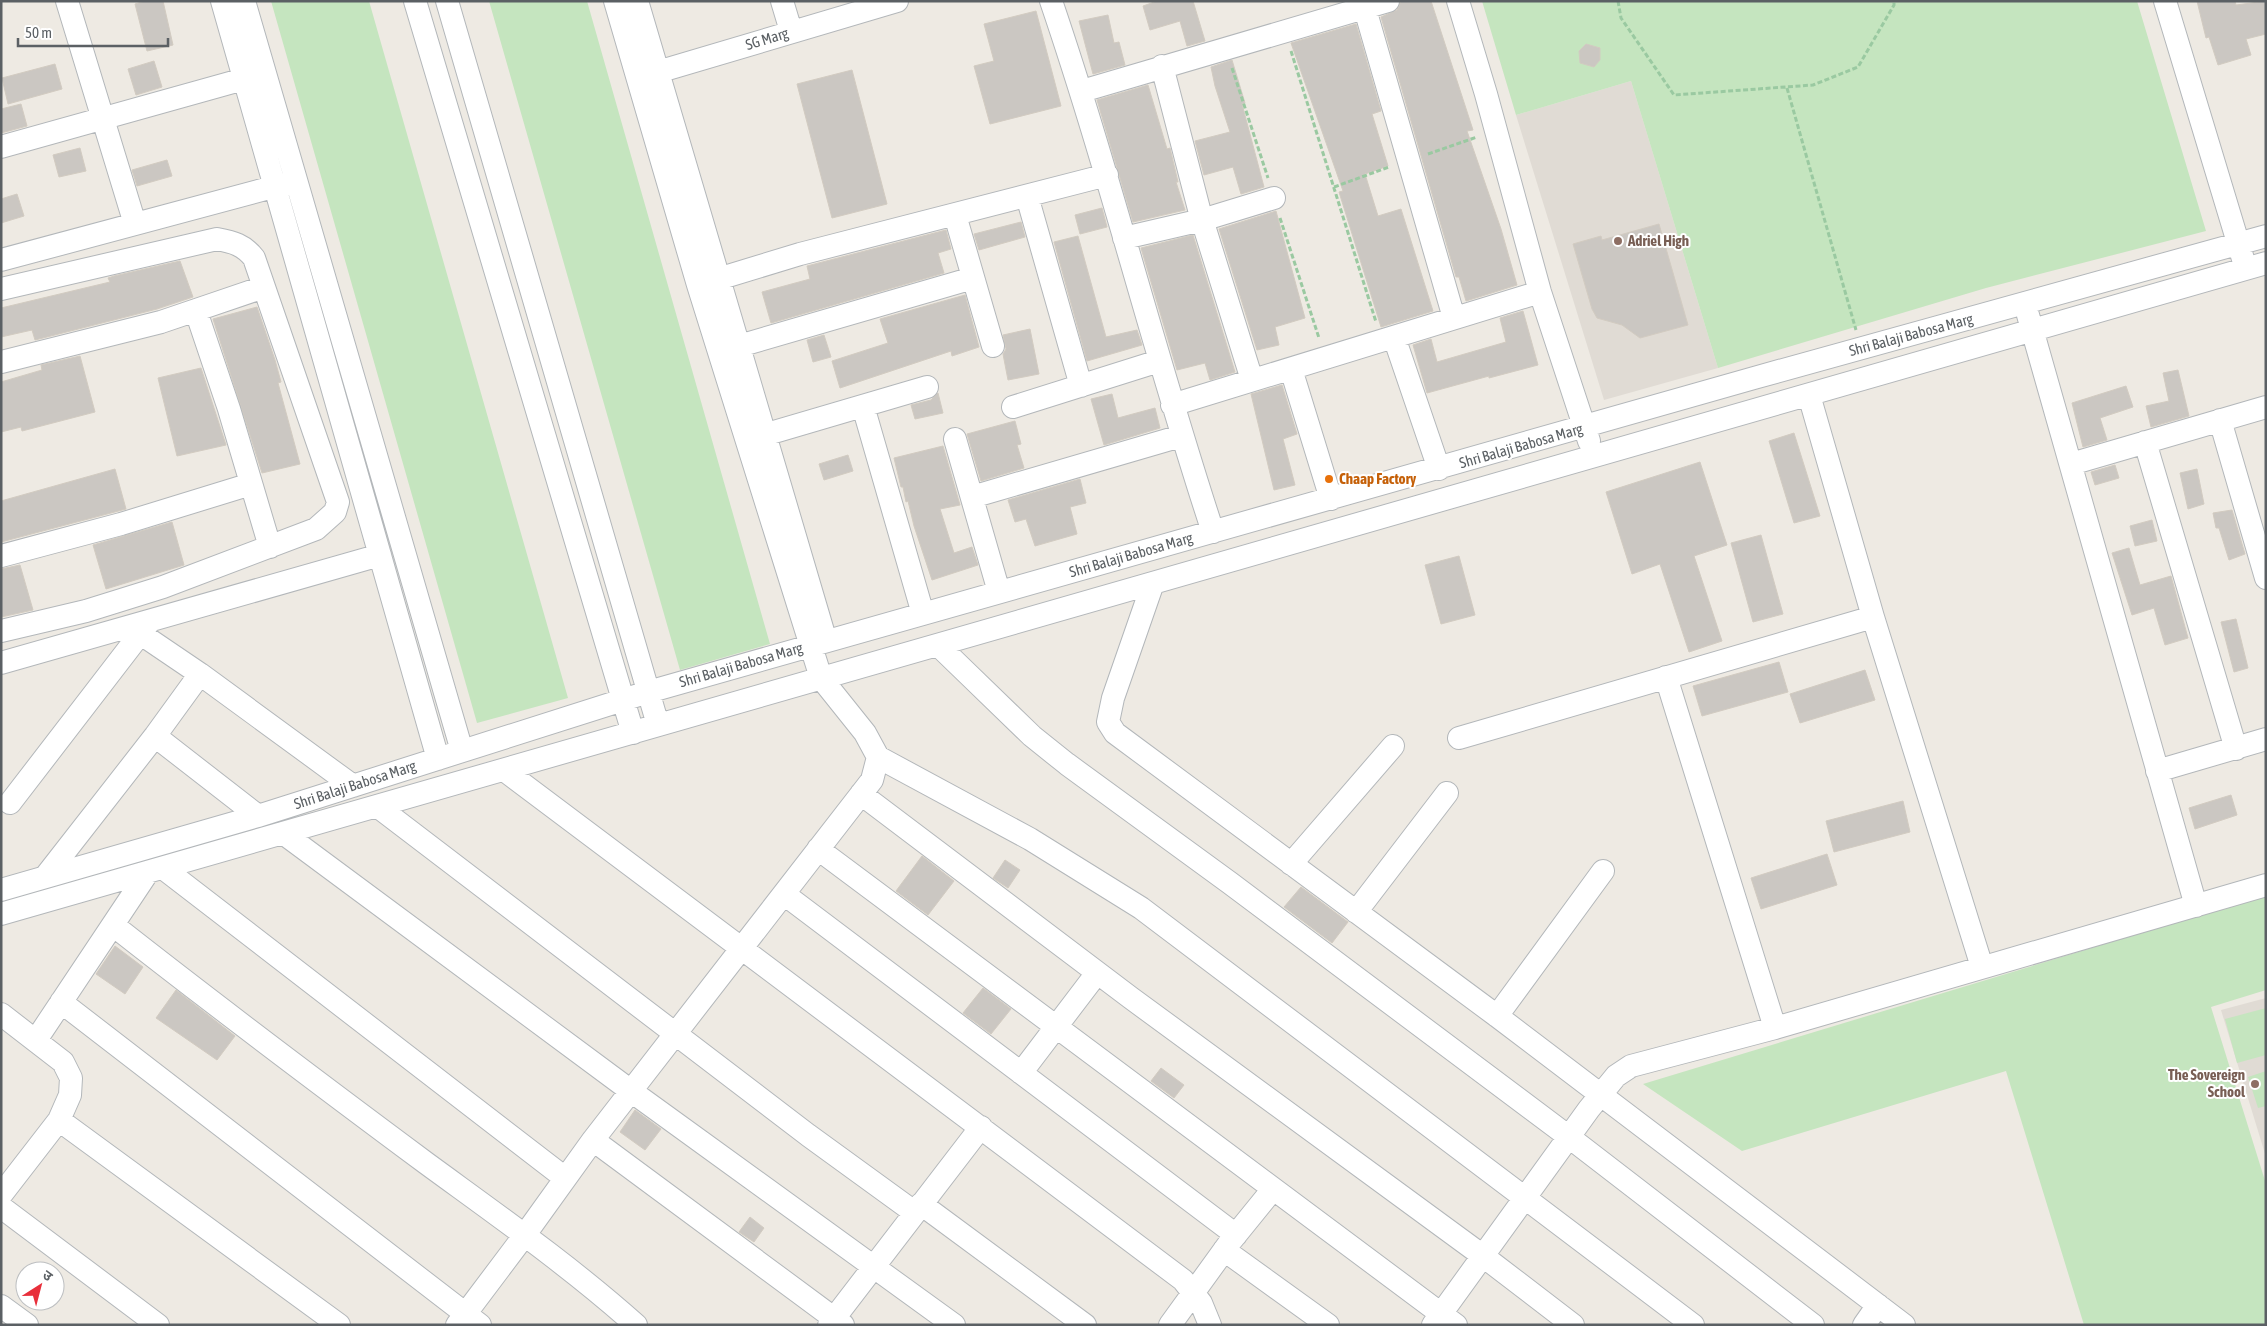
<svg xmlns="http://www.w3.org/2000/svg" width="2267" height="1326" viewBox="0 0 2267 1326" font-family="'Asap Condensed','Noto Sans Devanagari',sans-serif">
	<rect width="100%" height="100%" fill="#eeeae3"/>
	<path fill="#e0dbd4" d="M1631,81L1718,368L1604,400L1516,115Z
		M2266,998V1157L2221,1010Z"/>
	<path fill="#c5e5bf" d="M271,1H369L568,698L477,723Z
		M489,1H587L770,644L680,670Z
		M1482,1H2137L2206,231L1986,288L1718,368L1631,81L1516,115Z
		M2266,895V990L2211,1007L2266,1184V1325H2084L2006,1071L1742,1151L1643,1084Z
		M2266,1008V1055L2237,1063L2225,1019Z
		M2266,1071V1106L2258,1108L2248,1077Z"/>
	<path fill="#cbc7c2" stroke="#d2cbc1" d="M145,1H163L173,45L147,51L135,4Z
		M1157,1H1193L1205,41L1187,46L1180,21L1150,30L1143,6Z
		M1401,1H1431L1473,130L1467,131L1501,229L1517,285L1466,301L1459,277H1456L1381,17L1397,10Z
		M2197,1H2235L2236,5L2266,1V34L2246,39L2251,55L2218,65L2209,37L2206,38Z
		M1036,11L1061,106L990,124L974,66L994,61L984,24Z
		M1108,15L1114,43L1119,42L1125,65L1093,74L1079,21Z
		M1356,24L1381,111L1372,114L1388,166L1365,174L1378,216L1401,209L1433,311L1381,327L1339,192L1343,191L1291,43Z
		M1586,44L1600,48V60L1594,67L1580,63L1579,51Z
		M1232,60L1245,103L1242,104L1264,187L1241,194L1233,167L1204,175L1195,141L1230,132L1215,86L1211,67Z
		M154,61L162,87L136,95L128,69Z
		M55,64L62,89L8,104L2,78Z
		M852,70L887,204L832,218L797,84Z
		M1148,85L1167,149L1170,148L1178,182H1176L1185,210L1133,222L1097,100Z
		M21,104L27,126L1,133V109Z
		M80,148L86,171L59,177L53,155Z
		M167,160L172,176L137,186L132,170Z
		M17,194L24,216L1,223V199Z
		M1102,208L1107,227L1080,234L1075,215Z
		M1276,211L1305,318L1275,327L1279,345L1257,350L1219,229Z
		M1021,222L1025,237L979,250L974,234Z
		M1659,224L1688,325L1640,338L1622,325L1597,318L1592,309L1573,244L1601,236L1602,240Z
		M946,230L951,249L938,253L944,273L771,323L762,292L810,279L807,266Z
		M1193,235L1235,372L1210,380L1205,363L1177,370L1141,248Z
		M1078,236L1106,337L1137,330L1142,345L1087,361L1054,242Z
		M180,261L193,297L157,309L35,340L32,330L1,337V308L110,282L108,278L114,276Z
		M965,295L979,347L952,356L951,351L840,388L832,361L888,343L880,319Z
		M257,307L275,360L281,382L278,383L300,464L262,473L213,319Z
		M1523,311L1538,365L1489,378V376L1427,393L1413,345L1431,339L1437,362L1506,342L1500,318Z
		M1030,329L1039,374L1008,380L1003,354L1006,349L1003,335Z
		M824,335L831,357L813,362L807,340Z
		M80,356L95,412L22,431L21,427L1,432V382L42,370L41,365Z
		M201,368L226,445L177,456L158,378Z
		M2178,370L2189,416L2151,427L2146,406L2169,401L2163,373Z
		M1282,385L1297,434L1283,439L1295,485L1274,490L1251,394Z
		M2126,386L2133,407L2100,418L2107,440L2083,447L2072,403Z
		M938,393L943,413L915,419L911,405L931,400Z
		M1112,394L1118,418L1155,408L1160,428L1104,445L1091,399Z
		M1015,421L1021,444L1017,445L1024,468L981,481L967,434Z
		M1794,433L1820,516L1794,523L1769,441Z
		M943,446L960,505L940,509L954,553L972,547L978,565L932,580L914,526L908,501L906,502L903,487H901L894,458Z
		M848,455L853,471L824,480L819,464Z
		M1700,462L1727,545L1694,556L1722,641L1689,652L1660,564L1632,574L1606,492Z
		M2115,465L2119,478L2095,485L2091,472Z
		M115,469L126,509L1,542V501Z
		M2197,469L2204,504L2188,509L2180,473Z
		M1080,479L1086,503L1070,507L1077,534L1035,546L1026,519L1015,522L1008,500Z
		M2232,510L2245,554L2229,560L2219,528H2216L2213,513Z
		M2152,520L2157,541L2135,546L2130,526Z
		M172,522L184,565L106,589L93,545Z
		M1761,535L1783,614L1753,622L1731,543Z
		M2129,548L2140,585L2171,576L2188,638L2165,645L2154,608L2132,615L2112,553Z
		M1459,556L1475,615L1441,624L1425,565Z
		M20,565L33,610L1,617V569Z
		M2236,619L2248,668L2234,672L2221,622Z
		M1779,662L1788,692L1702,716L1693,686Z
		M1865,670L1875,700L1800,723L1790,694Z
		M2231,795L2237,815L2195,829L2189,808Z
		M1903,801L1910,832L1834,852L1826,821Z
		M1827,854L1837,885L1761,909L1751,878Z
		M922,856L954,881L928,915L896,891Z
		M1005,860L1020,870L1008,888L993,878Z
		M1301,887L1348,922L1332,943L1284,907Z
		M115,946L143,967L125,994L96,974Z
		M983,988L1011,1009L991,1034L963,1013Z
		M176,990L235,1036L217,1060L156,1018Z
		M1161,1068L1184,1085L1174,1098L1151,1081Z
		M635,1110L661,1129L645,1150L620,1132Z
		M750,1217L764,1228L754,1242L739,1232Z"/>
	<g fill="none" stroke-linecap="round" stroke-linejoin="round">
		<g stroke="#b3b7ba" stroke-width="24">
			<path id="minor" d="M67,1L135,224
				M222,1L438,759
				M244,1L462,751
				M415,1L633,733
				M447,1L658,725
				M637,1L825,638
				M782,1L791,31
				M1051,1C1111,177 1155,357 1213,532
				M1458,1L1486,94L1540,292L1589,441
				M2165,1L2243,259
				M1365,9L1454,318
				M1162,66L1200,213L1252,380
				M644,76L897,1
				M1082,91L1388,1
				M1,147L244,79
				M1027,196L1081,386
				M955,215L993,346
				M1124,238L1202,220L1274,198
				M1,260L288,183
				M718,279L800,254L1107,175
				M1,289L217,239C233,242 244,245 254,258L338,502L335,512L316,529L163,587L86,611L1,631
				M196,311L229,409L270,547
				M2028,315L2196,906
				M1394,337L1439,469
				M739,346L973,278
				M1,362L161,322L264,287
				M1291,369L1331,499
				M1809,395L1873,617L1982,967
				M1172,405L1540,292
				M863,406L923,614
				M1013,407L1159,361
				M2220,420L2266,578
				M764,435L927,387
				M955,439L999,592
				M2145,442L2236,749
				M2071,464L2266,407
				M972,497L1181,436
				M1,556L121,524L251,484
				M1153,583L1113,698L1108,722L1115,733L1497,1016L1904,1325
				M141,634L200,674L353,786
				M938,645L1032,736L1067,764L1230,883L1569,1137L1813,1325
				M1,663L380,555
				M1666,677L1775,1028
				M155,736L258,816
				M1459,738L1873,617
				M878,757L1030,839L1141,908L1693,1325
				M504,770L1183,1280L1201,1303L1210,1325
				M2157,771L2266,739
				M861,794L1131,998L1483,1256L1573,1325
				M10,803L150,621
				M377,806L808,1135L914,1212
				M283,833L631,1091L954,1325
				M818,849L1456,1325
				M1291,864L1393,746
				M163,868L565,1178
				M45,877L155,736L200,674
				M1,890L258,816L648,692L1754,378L2266,236
				M784,894L1236,1235
				M1356,912L1447,793
				M1,914L2266,263
				M113,925C216,1006 321,1085 426,1163C497,1215 570,1266 636,1325
				M61,1002L480,1325
				M1,1014L63,1062L71,1078L70,1095L59,1120L1,1195
				M1497,1016L1603,871
				M36,1040L148,872
				M1021,1073L1097,973
				M59,1120L339,1325
				M593,1140L843,1325
				M921,1204L1085,1325
				M1,1207L158,1325
				M1224,1250L1328,1325
				M1,1306L27,1325
				M457,1325L524,1236L593,1140L872,780L878,757L865,733L821,678L698,285L615,1
				M829,1325L981,1127
				M1170,1325L1230,1242L1273,1189
				M1433,1325L1589,1109L1616,1076L1631,1066L1775,1028L2266,885
				M1864,1325L1878,1305"/>
		</g>
		<path stroke="#9ac9a1" stroke-width="3" stroke-dasharray="5 2.5" stroke-linecap="butt" d="M1618,1L1621,18L1674,95L1813,85L1858,67L1894,5V1
			M1291,51L1376,322
			M1232,68L1268,178
			M1787,88L1856,330
			M1428,154L1477,137
			M1334,187L1389,167
			M1280,218L1319,338"/>
		<use href="#minor" stroke="#fff" stroke-width="22"/>
	</g>
	<g fill="#8d6e63" stroke="#fff" stroke-width="2">
		<circle cx="1618" cy="241" r="5"/>
		<circle cx="2255" cy="1084" r="5"/>
	</g>
	<circle fill="#e8710a" stroke="#fff" stroke-width="2" cx="1329" cy="479" r="5"/>
	<g text-anchor="middle" stroke-width="4" stroke-linejoin="round" paint-order="stroke">
		<g font-size="15" fill="#5b6064" stroke="#fff">
			<text transform="translate(767 39) rotate(-17)" y="5">SG Marg</text>
			<text transform="translate(1911 335) rotate(-15)" y="5">Shri Balaji Babosa Marg</text>
			<text transform="translate(1521 446) rotate(-16)" y="5">Shri Balaji Babosa Marg</text>
			<text transform="translate(1131 555) rotate(-16)" y="5">Shri Balaji Babosa Marg</text>
			<text transform="translate(741 665) rotate(-16)" y="5">Shri Balaji Babosa Marg</text>
			<text transform="translate(355 785) rotate(-18)" y="5">Shri Balaji Babosa Marg</text>
		</g>
		<g font-size="15" font-weight="bold" fill="#785e54" stroke="#fff" text-anchor="start">
			<text x="1628" y="246">Adriel High</text>
			<text x="2245" y="1080" text-anchor="end">The Sovereign<tspan x="2245" dy="17">School</tspan></text>
		</g>
		<g font-size="15" font-weight="bold" fill="#c56008" stroke="#fff" text-anchor="start">
			<text x="1339" y="484">Chaap Factory</text>
		</g>
	</g>
	<rect width="2267" height="1326" fill="none" stroke="#5b6064" stroke-width="5"/>
	<g transform="translate(40 1286) rotate(36)"><circle r="24" fill="#ffffff" stroke="#bdbfc1"/>
	<path d="M0-4L9 19L0 12L-9 19Z" fill="#e82f3b"/>
	<text y="-8" font-size="14" font-weight="bold" text-anchor="middle" fill="#5b6064">उ</text>
	</g>
	<path d="M18 38v8h150v-8" fill="none" stroke="#5b6064" stroke-width="2.5"/>
	<text x="25" y="38" font-size="15" fill="#5b6064" stroke="#ffffff" stroke-width="4" paint-order="stroke">50 m</text>
</svg>
